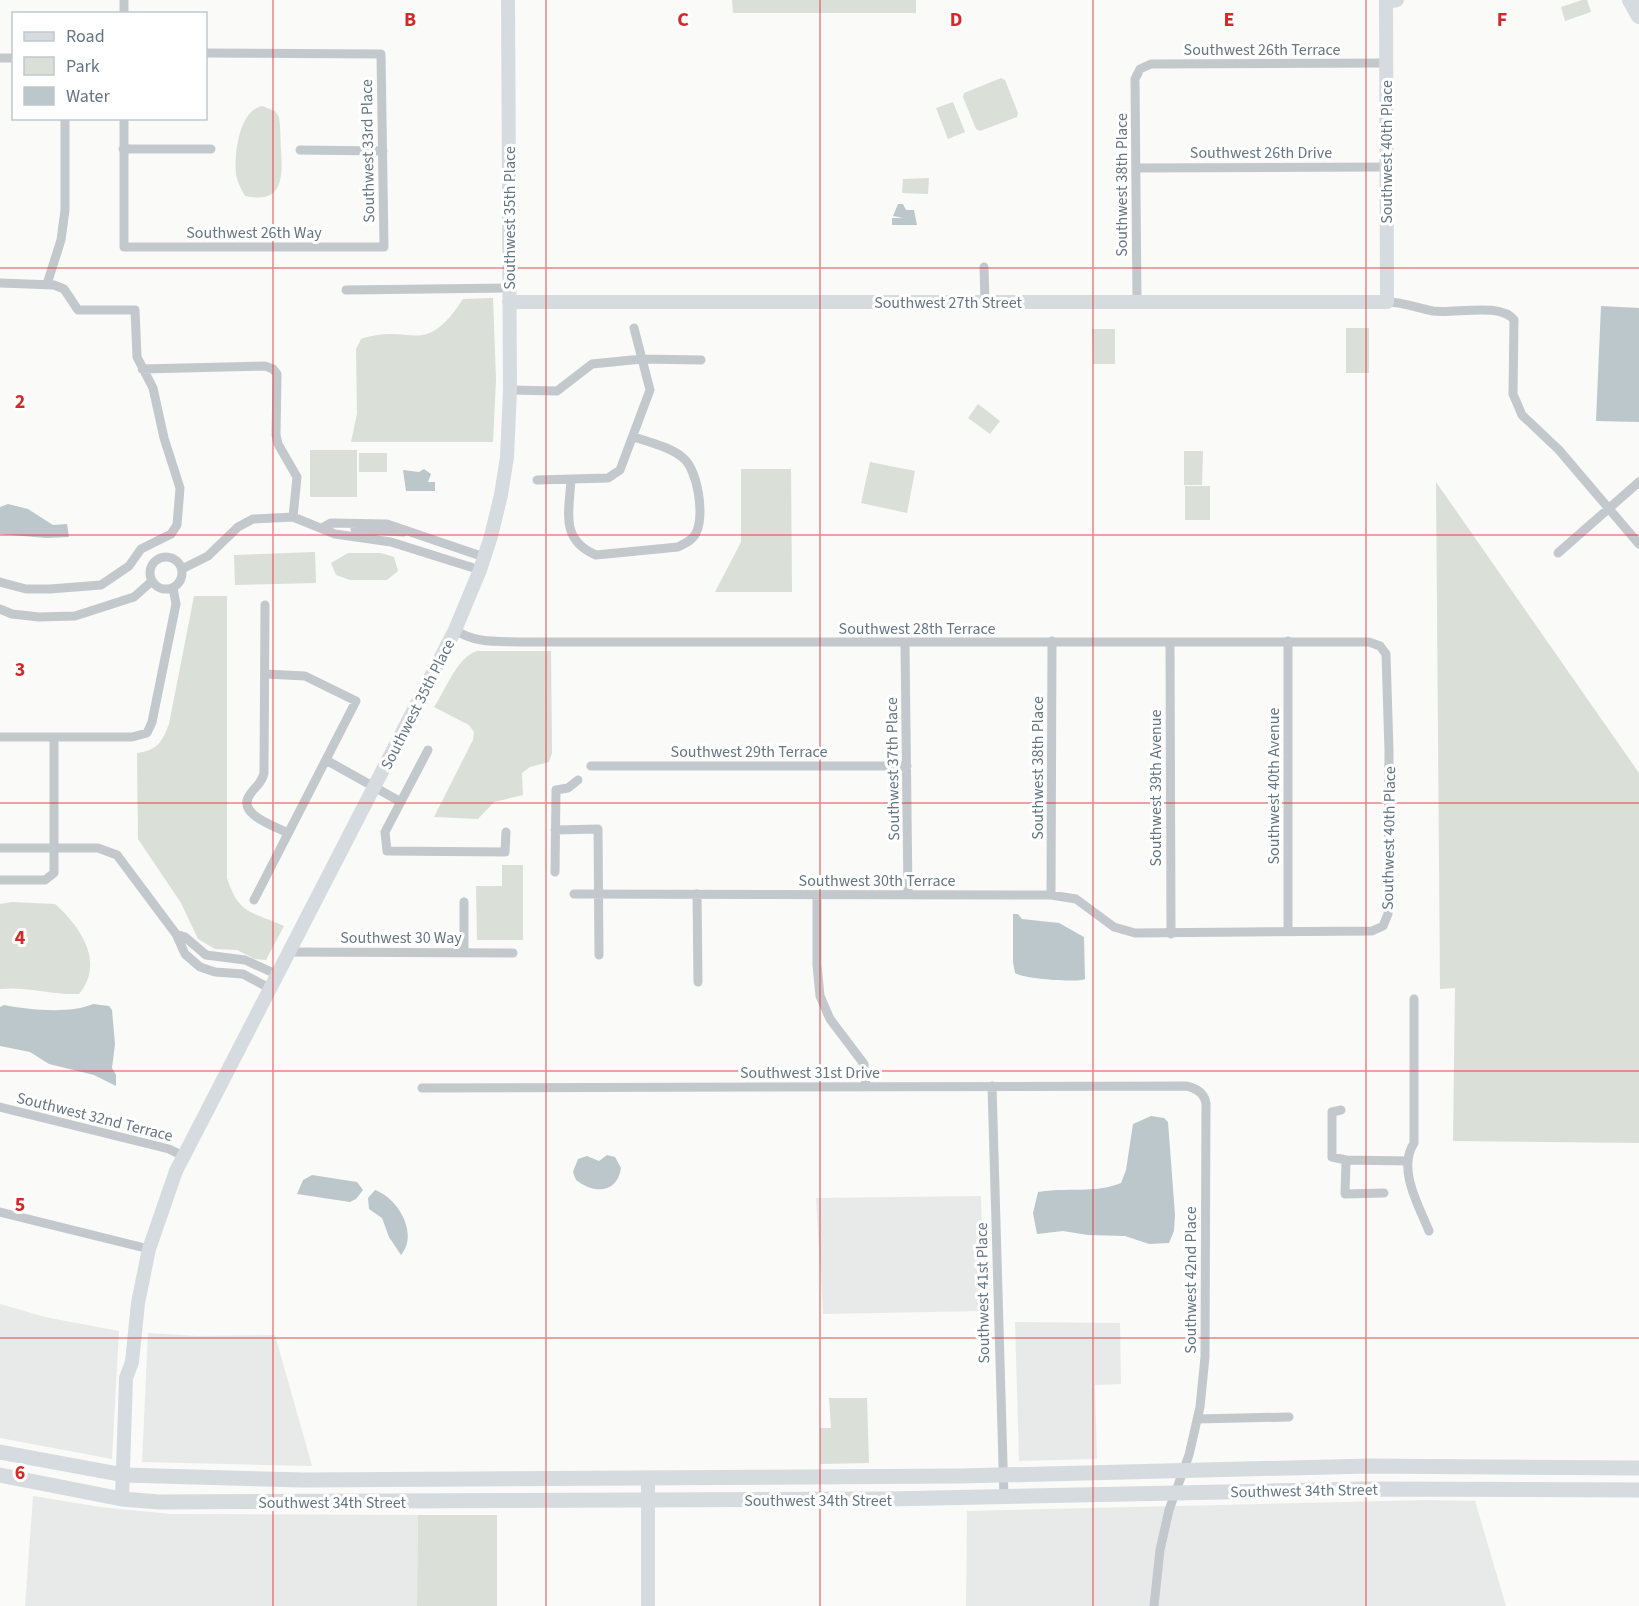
<svg xmlns="http://www.w3.org/2000/svg" width="1639" height="1606" viewBox="0 0 1639 1606" font-family="'Source Sans 3',sans-serif">
	<rect width="100%" height="100%" fill="#fafaf8"/>
	<path fill="#e8e9e9" d="M981,1196L984,1311L823,1314L816,1198Z
		M0,1304L45,1317L119,1331L112,1459L0,1438Z
		M1015,1322L1120,1323L1121,1384L1095,1385L1097,1459L1019,1461Z
		M148,1333L197,1336L275,1335L312,1466L142,1462Z
		M33,1496L100,1507L171,1514L418,1515L417,1606H25Z
		M1427,1500L1475,1501L1506,1606H966L967,1511Z"/>
	<path fill="#dadfd7" d="M732,0H916V13H733Z
		M1582,0H1587L1591,12L1565,21L1561,7Z
		M1001,78L1005,80L1018,113L1017,117L980,131L976,129L963,97L964,93Z
		M953,102L965,132L948,139L936,108Z
		M262,106L275,111L279,117C281,128 280,139 281,150C283,180 282,204 245,196C241,189 237,181 236,174C234,154 239,111 262,106Z
		M929,178L928,194L902,193L903,179Z
		M493,298L496,380L493,442H351L357,414L356,349L361,339C413,322 423,360 463,299Z
		M1346,328H1369V373H1346Z
		M1092,329H1115V364H1093Z
		M978,404L1000,421L990,434L968,418Z
		M310,450H357V497H310Z
		M1184,451H1203L1202,485H1184Z
		M359,453H387V472H359Z
		M870,462L915,471L907,513L861,503Z
		M741,469H791L792,592H715L741,542Z
		M1436,482L1639,773V1143L1453,1141L1455,988L1440,989Z
		M1185,486H1210V520H1185Z
		M315,552L316,583L235,585L234,555Z
		M348,553H381L394,557L398,571L387,580H350L336,575L331,563Z
		M194,596H227V878C239,915 251,911 284,926L266,960L255,959L237,950L215,949L198,939L181,903L138,839L137,753C158,750 162,742 169,724Z
		M477,651H551L552,753L549,762L530,767L522,773L523,795L494,802L478,819L434,817L473,740L474,732L469,725L434,707C446,690 456,658 477,651Z
		M502,865H523V940H477L476,886H502Z
		M12,902L55,904C81,927 105,963 79,994C51,995 27,986 0,989V904Z
		M829,1398H867L869,1463L820,1464V1428H831Z
		M418,1515H497V1606H417Z"/>
	<path fill="#bbc7cb" d="M898,204H903L906,210H914L917,225H892V218H903L893,216Z
		M1601,306L1639,308V422L1596,421Z
		M424,469L431,474L428,482H435V491H406L403,470L419,472Z
		M8,504L28,509L53,525L67,524L69,537L46,538L0,534V507Z
		M1013,914H1018L1022,919L1059,923L1084,937L1085,979C1077,983 1023,979 1015,973L1013,962Z
		M93,1004L109,1006L112,1010L115,1044L112,1068L116,1075V1086L94,1075L49,1064L30,1052L0,1046V1007L4,1005C28,1010 71,1014 93,1004Z
		M1151,1116L1164,1118L1168,1122L1175,1215L1174,1231L1169,1243L1149,1244L1125,1236L1088,1235L1063,1231L1037,1234L1033,1213L1038,1192C1066,1187 1095,1194 1121,1183L1126,1170L1133,1124Z
		M607,1155L615,1157L621,1168C617,1194 594,1194 576,1180L573,1172L578,1159L587,1156L599,1161Z
		M312,1175L357,1182L363,1190L356,1199L350,1202L297,1194L303,1180Z
		M375,1190C398,1198 419,1234 401,1255L389,1237L382,1218L369,1209L368,1198Z"/>
	<g fill="none" stroke-linecap="round" stroke-linejoin="round">
		<path stroke="#c3c8cc" stroke-width="9" d="M124,14V0
			M0,58H14
			M124,118V247H384L381,54L206,53
			M123,149H211
			M300,150L383,151
			M1136,168L1386,167
			M984,267L985,302
			M0,283L54,285L64,289L78,310H135L137,357L153,388L164,438L180,488L177,525L171,534L141,549L129,566L101,585L50,589H26L0,582
			M47,284L61,240L65,210V118
			M346,290L509,288
			M1137,302L1135,79L1140,69L1151,64L1386,63
			M1387,302C1403,302 1417,308 1433,311C1454,314 1501,302 1514,320L1513,394L1522,415L1559,450L1639,544
			M634,328L642,359L701,360
			M142,369L265,366L273,369L277,374L276,435L278,444L297,477L293,517
			M510,390L557,391L592,364L642,359L650,390L620,470L608,478L537,480
			M571,480C569,512 560,540 596,555L678,547C684,544 693,540 696,533C705,516 698,469 682,457C670,447 649,442 634,437
			M322,528L331,523L387,524L484,557
			M355,529L404,532
			M1558,553L1639,482
			M150 573a16 16 0 1 1 32 0a16 16 0 1 1-32 0Z
			M182,569L208,556L238,527L253,519L293,517L335,534L391,542L480,570
			M265,605L264,773C262,783 256,786 251,793C234,814 275,826 288,833
			M0,609L12,614L39,617L75,616L134,597L152,581
			M455,630C476,644 498,641 522,642H1369L1380,646L1386,654L1389,751L1388,914L1383,926L1372,931L1135,933L1114,927L1076,899L1051,895L574,894
			M1170,643L1171,934
			M905,644L908,895
			M0,737H132L147,733L152,722L176,604L173,588
			M428,750L385,832L387,851L505,852L506,832
			M326,760L401,802
			M591,766H907
			M555,830L598,829L599,955
			M0,848H98L117,855L176,934L185,954L200,967L215,972L243,974L269,988
			M555,872L556,790L568,788L578,780
			M0,880H45L54,873V737
			M697,894L698,982
			M817,895V965L820,996L830,1019L864,1064L866,1087
			M1051,895L1052,641
			M254,900L356,701L305,676L265,674
			M464,902V953
			M1288,931V641
			M176,934L185,937L206,955L245,960L276,974
			M288,952L513,953
			M1414,999V1143C1397,1169 1419,1206 1429,1231
			M992,1086L1004,1498
			M422,1088L1186,1086C1196,1088 1204,1093 1206,1103L1205,1357L1200,1407L1189,1455L1169,1510L1160,1550L1154,1606
			M0,1107L169,1149L183,1156
			M1341,1110L1332,1112V1157L1346,1160
			M1384,1193L1345,1194L1346,1160L1408,1161
			M0,1212L149,1249
			M1197,1419L1289,1417"/>
		<path stroke="#d6dbdf" stroke-width="14" d="M509,302H1387L1386,2L1397,0
			M122,1499L126,1378L132,1362L138,1303L149,1249L176,1171L455,630L480,570L491,536L501,495L507,457L510,390L508,0
			M648,1606V1479"/>
		<path stroke="#d6dbdf" stroke-width="15" d="M0,1452L124,1475L303,1480L960,1476L1369,1466L1639,1468
			M0,1475L122,1499L159,1502L887,1499L1363,1489L1639,1490"/>
		<path stroke="#d6dbdf" stroke-width="16" d="M1630,0L1639,16"/>
	</g>
	<path fill="none" stroke="#d62828" stroke-width="1.5" stroke-opacity="0.55" d="M273,0V1606M546,0V1606M820,0V1606M1093,0V1606M1366,0V1606M0,268H1639M0,535H1639M0,803H1639M0,1071H1639M0,1338H1639"/>
	<g text-anchor="middle" stroke-width="6" stroke-linejoin="round" paint-order="stroke">
		<g font-size="16" fill="#657683" stroke="#fff">
			<text x="1262" y="55">Southwest 26th Terrace</text>
			<text transform="translate(367 151) rotate(-91)" y="6">Southwest 33rd Place</text>
			<text x="1261" y="158">Southwest 26th Drive</text>
			<text transform="translate(1386 152) rotate(-90)" y="6">Southwest 40th Place</text>
			<text transform="translate(1121 185) rotate(-90)" y="6">Southwest 38th Place</text>
			<text transform="translate(509 218) rotate(-90)" y="6">Southwest 35th Place</text>
			<text x="254" y="238">Southwest 26th Way</text>
			<text x="948" y="308">Southwest 27th Street</text>
			<text x="917" y="634">Southwest 28th Terrace</text>
			<text transform="translate(417 704) rotate(-63)" y="6">Southwest 35th Place</text>
			<text x="749" y="757">Southwest 29th Terrace</text>
			<text transform="translate(1037 768) rotate(-90)" y="6">Southwest 38th Place</text>
			<text transform="translate(892 769) rotate(-91)" y="6">Southwest 37th Place</text>
			<text transform="translate(1273 786) rotate(-90)" y="6">Southwest 40th Avenue</text>
			<text transform="translate(1155 788) rotate(-90)" y="6">Southwest 39th Avenue</text>
			<text transform="translate(1388 838) rotate(-89)" y="6">Southwest 40th Place</text>
			<text x="877" y="886">Southwest 30th Terrace</text>
			<text x="401" y="943">Southwest 30 Way</text>
			<text x="810" y="1078">Southwest 31st Drive</text>
			<text transform="translate(95 1116) rotate(14)" y="6">Southwest 32nd Terrace</text>
			<text transform="translate(1190 1280) rotate(-90)" y="6">Southwest 42nd Place</text>
			<text transform="translate(982 1293) rotate(-91)" y="6">Southwest 41st Place</text>
			<text transform="translate(1304 1490) rotate(-1)" y="6">Southwest 34th Street</text>
			<text x="818" y="1506">Southwest 34th Street</text>
			<text x="332" y="1508">Southwest 34th Street</text>
		</g>
	</g>
	<g font-size="20" text-anchor="middle" font-weight="bold" fill="#d62828" stroke="#fff" stroke-width="6" stroke-linejoin="round" paint-order="stroke">
		<text x="410" y="26">B</text>
		<text x="683" y="26">C</text>
		<text x="956" y="26">D</text>
		<text x="1229" y="26">E</text>
		<text x="1502" y="26">F</text>
		<text x="20" y="408">2</text>
		<text x="20" y="676">3</text>
		<text x="20" y="944">4</text>
		<text x="20" y="1211">5</text>
		<text x="20" y="1479">6</text>
	</g>
	<rect x="12" y="12" width="195" height="108" fill="#ffffff" stroke="#c1c8cd" stroke-width="1.5"/>
	<rect x="24" y="32" width="30" height="9" fill="#d6dbdf" stroke="#c1c8cd" stroke-width="1.5"/>
	<text x="66" y="42" font-size="18" fill="#657683">Road</text>
	<rect x="24" y="57" width="30" height="18" fill="#dadfd7" stroke="#c1c8cd" stroke-width="1.5"/>
	<text x="66" y="72" font-size="18" fill="#657683">Park</text>
	<rect x="24" y="87" width="30" height="18" fill="#bbc7cb" stroke="#c1c8cd" stroke-width="1.5"/>
	<text x="66" y="102" font-size="18" fill="#657683">Water</text>
</svg>
